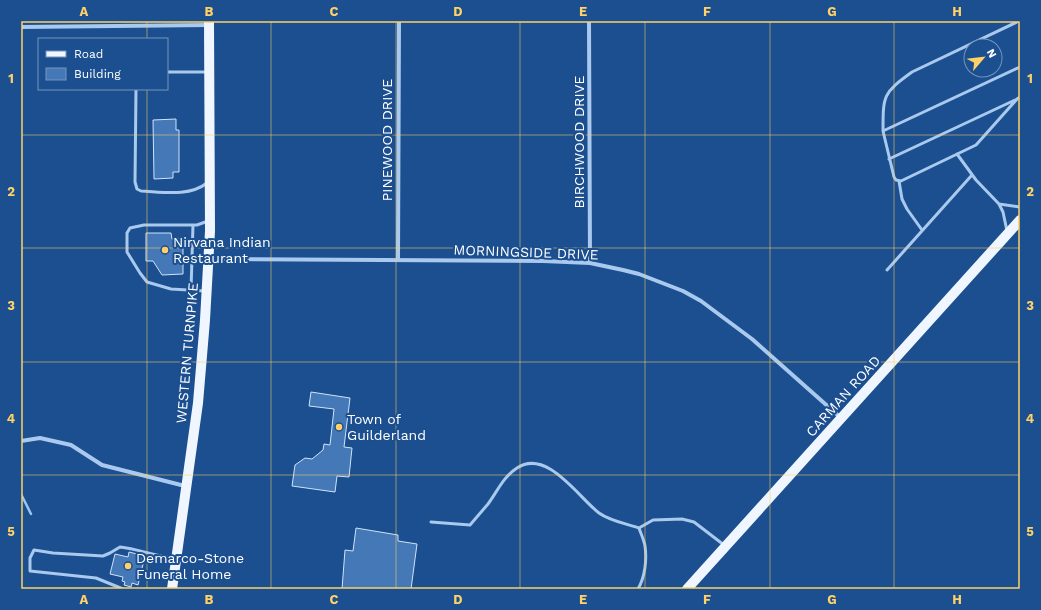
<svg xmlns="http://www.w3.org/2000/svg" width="1041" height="610" viewBox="0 0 1041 610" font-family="'Work Sans',sans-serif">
	<rect width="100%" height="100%" fill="#1b4f8f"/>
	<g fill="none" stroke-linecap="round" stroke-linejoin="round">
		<path stroke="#9cc4f0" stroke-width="2.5" d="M21,494L31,514"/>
	</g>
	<path fill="#4478b7" stroke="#cfe3fa" d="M176,119V130H179V172H173V178L154,179L153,120Z
		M146,233H171L172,239L183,238V274L162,275L153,261H146Z
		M311,392L350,398L344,447L352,448L349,477L337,476L335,492L292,486L295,465L305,458L312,459L323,450L324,444L330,445L334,409L309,406Z
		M356,528L398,535V541L417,544L411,589H342L345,550L353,551Z
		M129,552L145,556L138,585L132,583L131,587L124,585L125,582L122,581L123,577L110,574L115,554L128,557Z"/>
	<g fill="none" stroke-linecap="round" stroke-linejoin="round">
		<path stroke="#a9c9ee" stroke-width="3" d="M1020,67L883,131L894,177L896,180L901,181L976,145L1017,99L1020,97
			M167,72H207
			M136,89L135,182L137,189L141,191C163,192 189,197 207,183
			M883,131C883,95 883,93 912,72L1019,21
			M957,154L976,180L999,204L1020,207
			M889,159L1015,100
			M899,181L902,199L907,209L922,230
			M999,204L1003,212L1007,231
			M193,225L191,290L195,287
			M887,270L972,175
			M205,291L171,289L147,282L140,273L127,252V233L130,228L144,225H197L208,221
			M431,522L470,525C476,518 482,511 488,504C497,492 503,477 517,468C547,448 579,498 599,513C610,521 627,524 639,528
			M123,589L96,578L30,571V558L34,550L53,553L103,556L110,553L120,547C138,549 155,556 174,558
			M638,589C645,577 647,560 645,546C644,540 641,534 639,528L653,520L682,519L694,522L724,545"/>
		<path stroke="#a9c9ee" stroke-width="4" d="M589,21L590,263
			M21,27L209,25
			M210,259L543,261L590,263L623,270L639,274L683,291L701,301L752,339L841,418
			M398,259L399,21
			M21,441L40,438L71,445L102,465L185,486"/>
		<path stroke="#f0f6ff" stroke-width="10" d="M172,589L198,403L205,320L210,231L209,21
			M687,589L1020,220"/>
	</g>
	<path fill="none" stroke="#ffd166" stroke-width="1" stroke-opacity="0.55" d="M147,21V39M271,21V589M396,21V589M520,21V589M645,21V589M770,21V589M894,21V589M147,89V589M21,135H1020M21,248H1020M21,362H1020M21,475H1020"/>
	<g fill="#ffd166" stroke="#1b4f8f" stroke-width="1.5">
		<circle cx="165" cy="250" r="4"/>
		<circle cx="339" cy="427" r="4"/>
		<circle cx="128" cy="566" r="4"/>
	</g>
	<g text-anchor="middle" stroke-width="4" stroke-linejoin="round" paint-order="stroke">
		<g font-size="14" fill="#fff" stroke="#1b4f8f">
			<text transform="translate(387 140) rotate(-90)" y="5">PINEWOOD DRIVE</text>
			<text transform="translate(579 142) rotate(-90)" y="5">BIRCHWOOD DRIVE</text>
			<text transform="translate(526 252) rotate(2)" y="5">MORNINGSIDE DRIVE</text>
			<text transform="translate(187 353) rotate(-85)" y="5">WESTERN TURNPIKE</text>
			<text transform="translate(843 396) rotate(-48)" y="5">CARMAN ROAD</text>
		</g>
		<g font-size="14" fill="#fff" stroke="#1b4f8f" text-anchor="start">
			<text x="173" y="247">Nirvana Indian<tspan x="173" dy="16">Restaurant</tspan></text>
			<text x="347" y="424">Town of<tspan x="347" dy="16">Guilderland</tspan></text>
			<text x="136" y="563">Demarco-Stone<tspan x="136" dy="16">Funeral Home</tspan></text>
		</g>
	</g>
	<rect width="1041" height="610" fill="none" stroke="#1b4f8f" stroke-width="44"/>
	<rect x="38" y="38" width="130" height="52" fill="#1b4f8f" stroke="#7695bc"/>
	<rect x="46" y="51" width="20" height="6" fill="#f0f6ff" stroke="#7695bc"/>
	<text x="74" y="58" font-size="12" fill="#ffffff">Road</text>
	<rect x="46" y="68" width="20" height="12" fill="#4478b7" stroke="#7695bc"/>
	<text x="74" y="78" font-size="12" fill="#ffffff">Building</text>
	<g transform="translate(983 58) rotate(62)"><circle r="19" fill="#1b4f8f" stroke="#7695bc"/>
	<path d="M0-3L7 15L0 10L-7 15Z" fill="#ffd166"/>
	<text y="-6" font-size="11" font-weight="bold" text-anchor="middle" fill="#ffffff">N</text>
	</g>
	<rect x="22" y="22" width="997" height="566" fill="none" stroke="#ffd166" stroke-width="1.5"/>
	<g font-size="13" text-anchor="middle" font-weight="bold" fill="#ffd166">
		<text x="84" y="16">A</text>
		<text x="209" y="16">B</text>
		<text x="334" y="16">C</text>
		<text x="458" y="16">D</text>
		<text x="583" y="16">E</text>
		<text x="707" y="16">F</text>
		<text x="832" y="16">G</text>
		<text x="957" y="16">H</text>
		<text x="11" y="83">1</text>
		<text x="1030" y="83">1</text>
		<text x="11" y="196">2</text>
		<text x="1030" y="196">2</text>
		<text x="11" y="310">3</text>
		<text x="1030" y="310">3</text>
		<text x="11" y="423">4</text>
		<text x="1030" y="423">4</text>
		<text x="11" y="536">5</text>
		<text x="1030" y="536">5</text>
		<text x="84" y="604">A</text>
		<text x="209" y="604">B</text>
		<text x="334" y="604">C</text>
		<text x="458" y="604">D</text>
		<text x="583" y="604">E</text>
		<text x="707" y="604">F</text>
		<text x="832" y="604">G</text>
		<text x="957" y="604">H</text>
	</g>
</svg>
